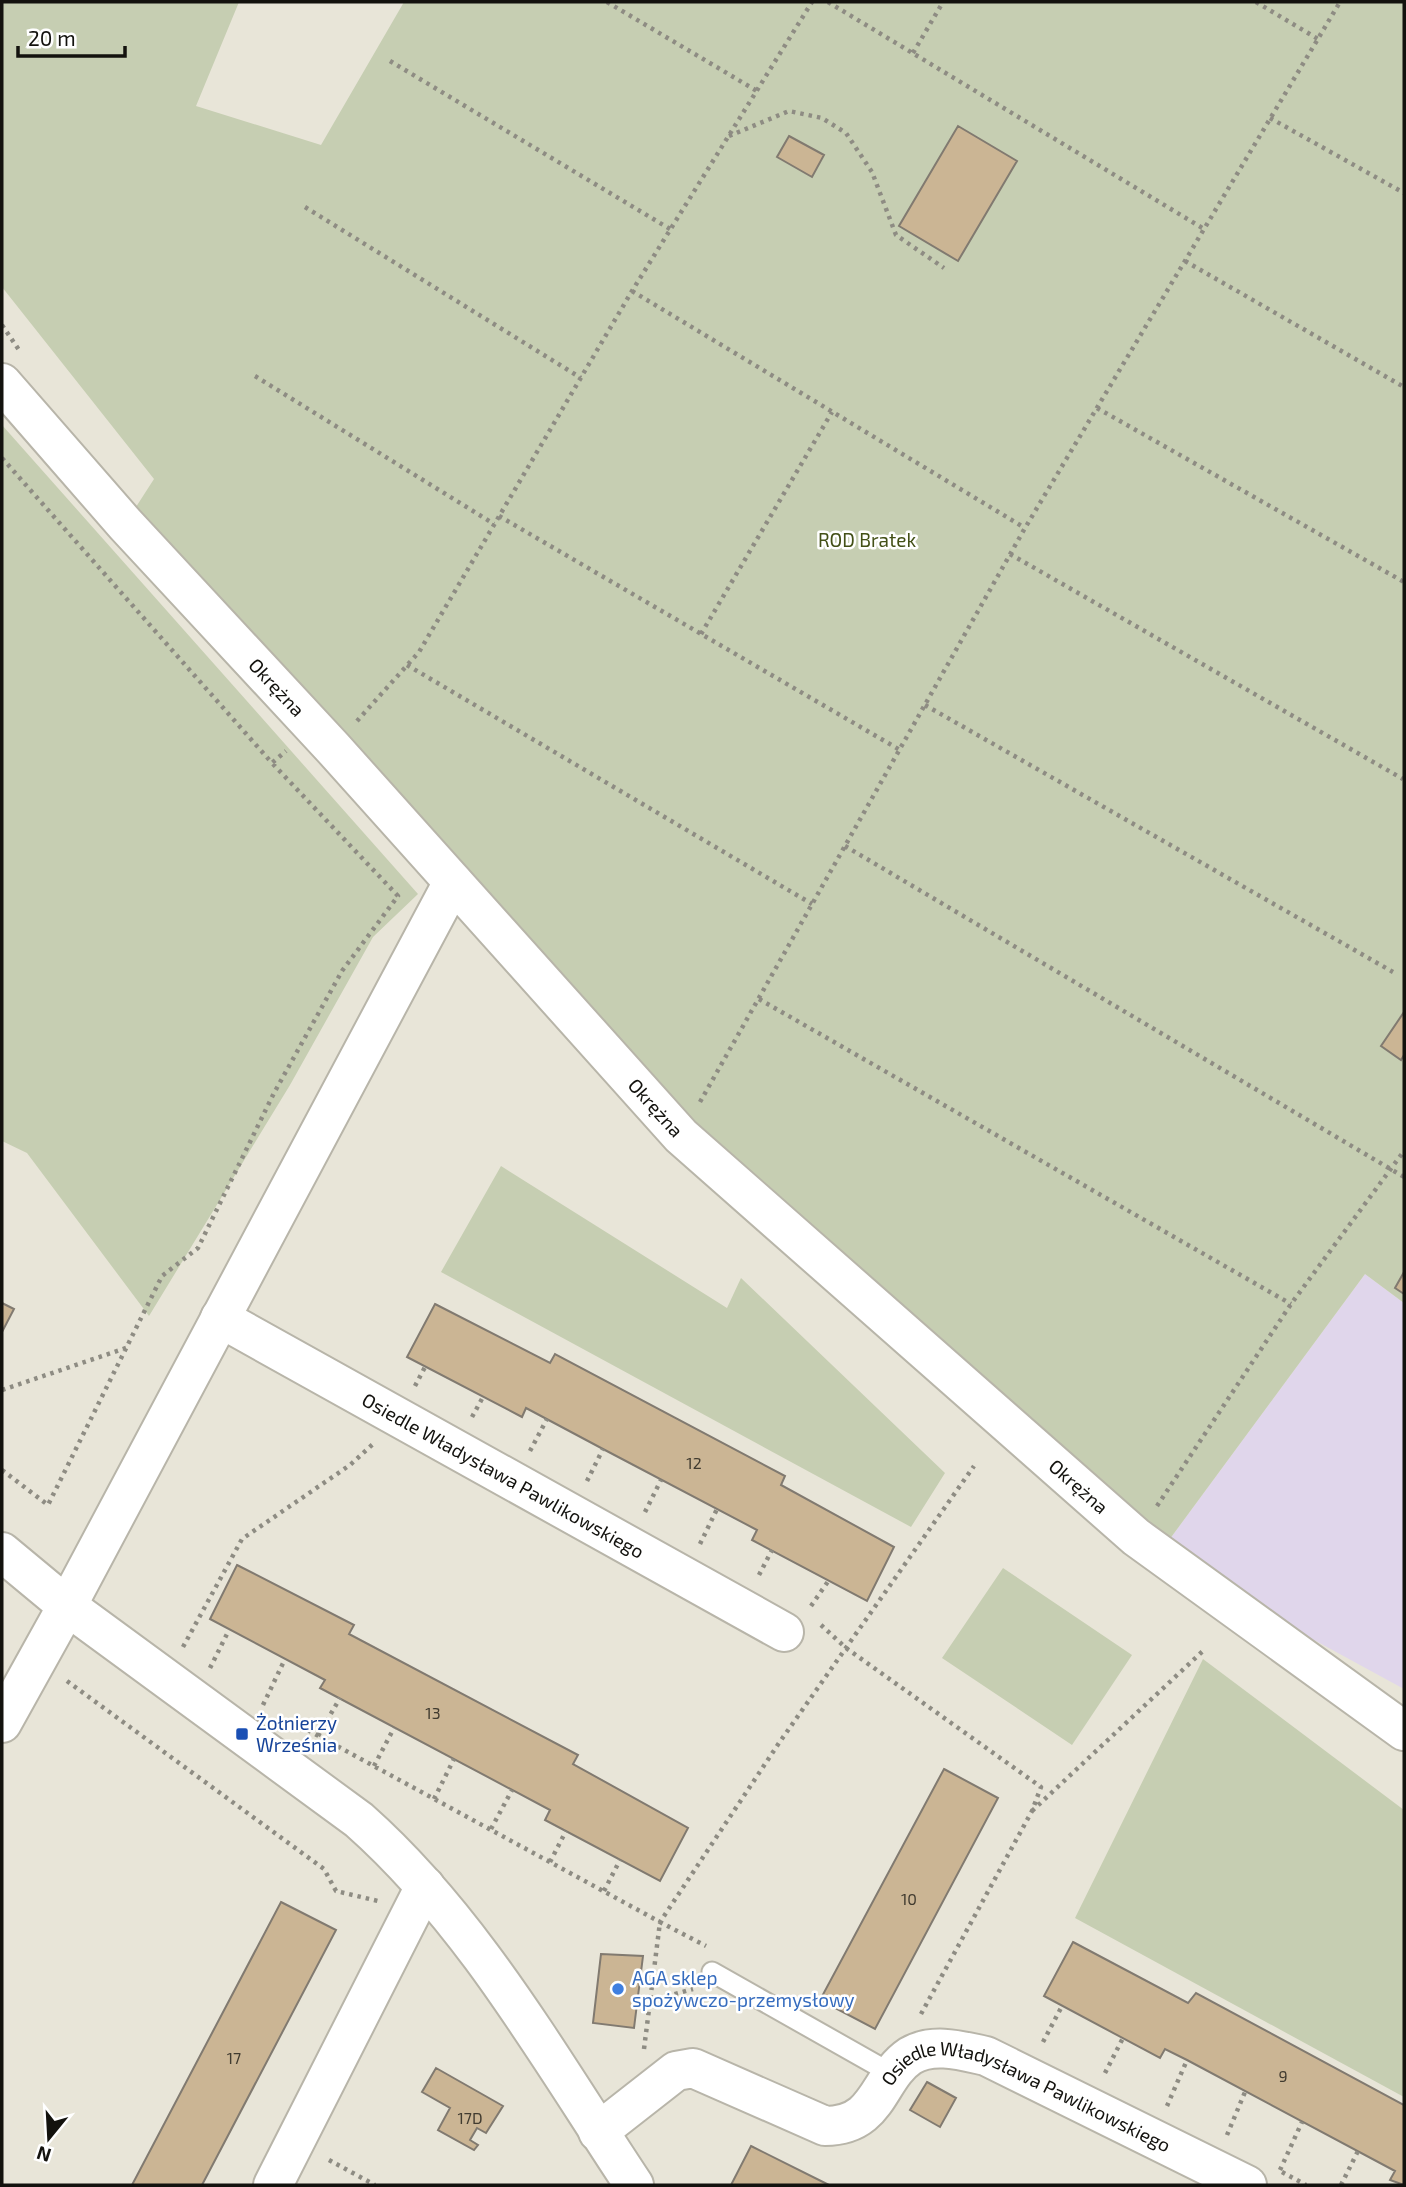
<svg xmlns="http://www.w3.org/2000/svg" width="1406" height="2187" viewBox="0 0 1406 2187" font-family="'Exo 2',sans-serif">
	<rect width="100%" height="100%" fill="#e8e5d8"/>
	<path fill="#e0d6eb" d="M1365,1274L1404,1303V1689L1158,1555Z"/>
	<path fill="#c6ceb2" d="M2,2H239L196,106L321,145L404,2H1404V1303L1365,1274L1158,1555L681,1136L125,524L154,479L2,287Z
		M2,425L418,894L373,937L290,1085L149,1316L27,1153L2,1141Z
		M501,1166L727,1308L741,1278L945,1473L911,1527L441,1272Z
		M1003,1568L1132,1655L1072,1745L942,1658Z
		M1203,1659L1404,1810V2097L1075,1918Z"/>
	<path fill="#cbb594" stroke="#817a70" stroke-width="2" d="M958,126L1017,161L958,261L899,226Z
		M789,136L824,155L812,177L777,157Z
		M1404,1012V1055L1401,1060L1381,1046Z
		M1404,1272V1294L1395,1288Z
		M2,1303L14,1309L2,1332Z
		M435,1304L550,1363L555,1354L785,1476L781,1485L894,1547L867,1601L752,1540L757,1530L603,1449L526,1408L522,1417L407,1357Z
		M237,1565L354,1625L349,1634L578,1755L573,1764L688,1828L660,1881L545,1820L550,1810L320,1688L325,1680L210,1619Z
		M944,1769L998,1798L875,2029L820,2000Z
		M281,1902L336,1930L202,2185H132Z
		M1073,1942L1188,2003L1196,1993L1404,2105V2185L1390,2180L1395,2171L1187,2060L1165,2049L1160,2058L1044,1996Z
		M601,1954L643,1956L634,2028L593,2023Z
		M436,2068L503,2106L486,2133L477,2128L470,2140L478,2145L474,2150L438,2130L450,2108L422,2092Z
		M927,2082L956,2098L940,2127L910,2110Z
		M751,2146L829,2185H731Z"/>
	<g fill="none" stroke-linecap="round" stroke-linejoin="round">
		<g stroke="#b8b5a9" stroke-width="23">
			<path id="service" d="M712,1972L894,2075"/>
		</g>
		<g stroke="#b8b5a9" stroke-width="42">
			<g id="minor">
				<path id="s1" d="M220,1318L784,1632"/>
				<path d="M2,1552L67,1606L359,1820C473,1921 550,2059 634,2185"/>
				<path d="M2,1723L67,1606L453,882"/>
				<path id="s2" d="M598,2132L676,2071L693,2068L825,2126C880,2126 877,2078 910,2056C933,2042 963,2051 986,2056L1247,2185"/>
				<path d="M273,2185L425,1886"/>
			</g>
		</g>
		<g stroke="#b8b5a9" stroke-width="42">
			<g id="tertiary">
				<path id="s3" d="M2,383L125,524L333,748L681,1136L1136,1537L1404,1731"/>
			</g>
		</g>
		<path stroke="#8e8c83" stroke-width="4.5" stroke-dasharray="3.5 5" stroke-linecap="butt" d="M607,2L757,91
			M828,2L1204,229
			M1256,2L1318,39
			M913,53L943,2
			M390,61L670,229
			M1270,118L1404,193
			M729,136L789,111L822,118L846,133L872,172L896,235L944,268
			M305,207L581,378
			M1185,261L1404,387
			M632,291L1025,528
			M2,325L19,350
			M255,376L494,524
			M1097,408L1404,582
			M2,458L272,763L286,751
			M499,516L900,750
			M1010,554L1403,779
			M701,634L832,412
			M407,665L812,904
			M925,705L1393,972
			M357,721L419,652L632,291L812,2
			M845,846L1404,1177
			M759,999L1291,1304
			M700,1102L1025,528L1340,2
			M415,1386L425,1367
			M2,1390L126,1348
			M472,1417L483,1397
			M530,1451L547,1419
			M2,1470L48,1505L162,1276L198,1248L274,1093L342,971L398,896L272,763
			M587,1481L603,1449
			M1157,1506L1291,1304L1404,1151
			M645,1512L661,1480
			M700,1544L717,1509
			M759,1575L772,1550
			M811,1606L829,1580
			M821,1625L846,1648L1041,1787L1032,1811L921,2014
			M183,1647L242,1539L350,1465L373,1444
			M210,1668L229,1630
			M67,1681L324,1869L336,1891L378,1901
			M263,1705L285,1659
			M293,1722L660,1922L779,1743L974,1466
			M318,1736L340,1698
			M374,1766L394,1728
			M434,1799L454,1759
			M1032,1811L1205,1649
			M491,1829L512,1790
			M550,1862L566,1831
			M604,1891L620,1860
			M650,2001L693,1989
			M1043,2042L1062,2006
			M644,2049L660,1922L706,1946
			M1105,2073L1123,2038
			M1167,2106L1187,2060
			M1227,2135L1245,2092
			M329,2160L375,2185
			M1280,2170L1302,2122
			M1282,2172L1306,2185
			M1341,2185L1358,2151"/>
		<use href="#service" stroke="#fff" stroke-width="19"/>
		<use href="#minor" stroke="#fff" stroke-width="38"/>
		<use href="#tertiary" stroke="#fff" stroke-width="38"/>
	</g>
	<rect fill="#1a4fb4" stroke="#fff" stroke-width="2.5" x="235" y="1727" width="14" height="14" rx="3.5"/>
	<circle fill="#3f7fe0" stroke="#fff" stroke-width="2.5" cx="618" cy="1989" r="7"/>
	<g text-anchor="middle" stroke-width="5" stroke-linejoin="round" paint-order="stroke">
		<g font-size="16" fill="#413b30">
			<text x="694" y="1469">12</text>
			<text x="433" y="1719">13</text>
			<text x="909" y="1905">10</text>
			<text x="234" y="2064">17</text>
			<text x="1283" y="2082">9</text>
			<text x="470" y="2124">17D</text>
		</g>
		<g font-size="19" fill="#435017" stroke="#fff">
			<text x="867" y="547">ROD Bratek</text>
		</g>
		<g font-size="19" fill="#13120e" stroke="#fff">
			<text dy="7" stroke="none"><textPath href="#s3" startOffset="410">Okrężna</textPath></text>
			<text dy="7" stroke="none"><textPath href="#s3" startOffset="976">Okrężna</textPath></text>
			<text dy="7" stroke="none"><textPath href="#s1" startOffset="324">Osiedle Władysława Pawlikowskiego</textPath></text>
			<text dy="7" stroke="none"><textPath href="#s3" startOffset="1544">Okrężna</textPath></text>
			<text dy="7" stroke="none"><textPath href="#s2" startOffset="499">Osiedle Władysława Pawlikowskiego</textPath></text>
		</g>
		<g font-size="19" fill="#164399" stroke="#fff" text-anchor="start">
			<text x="256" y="1730">Żołnierzy<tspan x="256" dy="22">Września</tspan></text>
		</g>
		<g font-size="19" fill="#366cbe" stroke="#fff" text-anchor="start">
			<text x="632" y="1985">AGA sklep<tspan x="632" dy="22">spożywczo-przemysłowy</tspan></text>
		</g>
	</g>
	<rect width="1406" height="2187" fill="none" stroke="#13120e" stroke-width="7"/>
	<g transform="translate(49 2138) rotate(198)" stroke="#ffffff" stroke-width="5" paint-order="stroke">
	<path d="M0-5L12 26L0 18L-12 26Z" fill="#13120e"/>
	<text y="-10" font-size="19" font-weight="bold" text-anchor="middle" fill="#13120e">N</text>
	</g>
	<path d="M18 46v10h107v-10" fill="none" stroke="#13120e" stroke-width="3.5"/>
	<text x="28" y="46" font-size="21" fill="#13120e" stroke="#ffffff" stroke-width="5" paint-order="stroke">20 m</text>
</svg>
